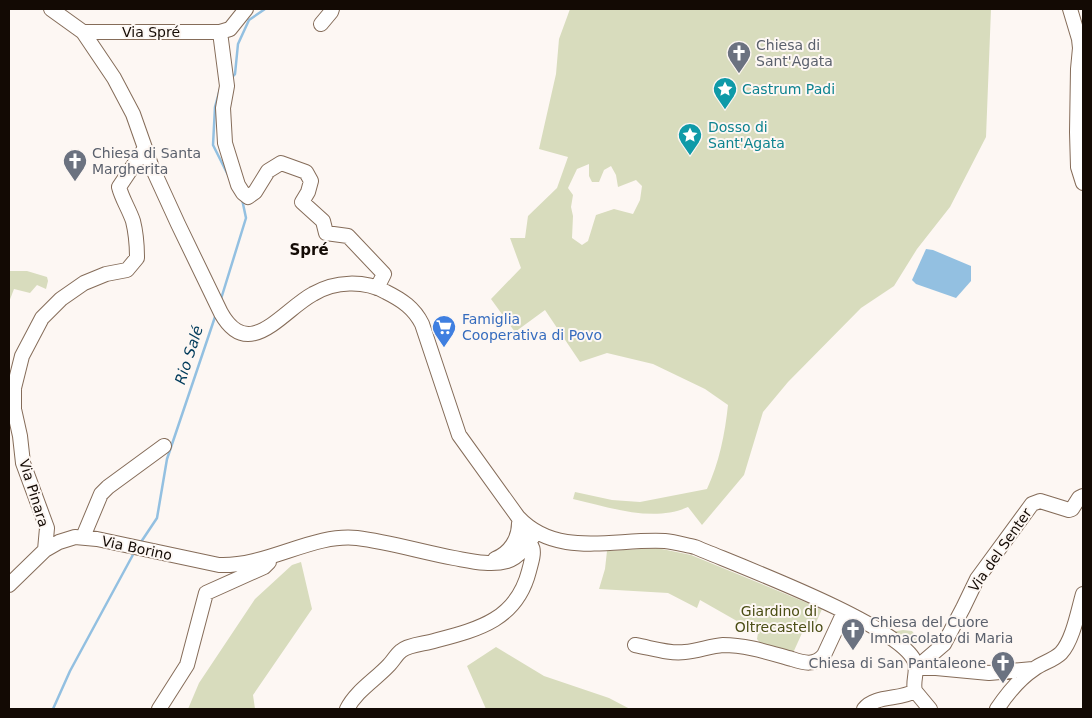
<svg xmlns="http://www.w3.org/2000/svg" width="1092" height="718" viewBox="0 0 1092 718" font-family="'DejaVu Sans',sans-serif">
	<rect width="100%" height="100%" fill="#fdf7f3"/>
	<path fill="#d8dcbd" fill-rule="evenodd" d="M570,9H991L986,137L950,207L917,249L894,286L861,308L788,382L763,412L744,475L702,525L688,507C653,523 609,507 573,499L575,492L612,500L640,502L707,489C719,463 725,434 728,405L705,389L653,364L607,353L580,362L545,310L515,332L491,299L521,268L510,238H525L528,216L557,188L568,157L539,149L556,74L559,39ZM589,164V176L592,182H599L604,170L611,166L616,175L618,187L636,180L642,186L640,200L633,214L614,209L596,215L588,241L582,245L572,238L573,216L571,207L573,195L568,188L577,169Z
		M9,271H27L47,277L48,281L46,289L37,285L30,293L14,289L9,302Z
		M657,548L691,555L822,609L815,625L807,622L793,653L761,644L757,639L758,633L700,600L697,608L668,593L599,589L605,569L607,551Z
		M301,562L312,609L253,695L255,709H188L199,683L255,599L292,565Z
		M903,630L912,631L916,636L917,641L910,646L892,632Z
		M496,647L544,676L609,698L630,709H486L467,666Z"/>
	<path fill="#93c0e1" d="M926,249L933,250L971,266V281L956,298L916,284L912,280Z"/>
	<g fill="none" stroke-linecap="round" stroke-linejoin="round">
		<path stroke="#93c0e1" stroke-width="2.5" d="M232,77L235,74L238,44L249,20L265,9
			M220,89L215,107L213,145L230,179
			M221,299L246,218L242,199
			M141,542L157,518L167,459L216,314
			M53,709L70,671L135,551"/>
		<g stroke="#856c59" stroke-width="16">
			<path id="minor" d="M51,9L83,32L114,78L133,114L151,165L178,224L221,313C249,363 283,310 313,294C335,281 364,280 386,292C402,300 414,308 422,324L459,435L518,517C557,559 615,538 665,541C675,542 685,545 695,547C737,565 896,624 914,660C919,670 912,681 915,691L930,709
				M1070,9L1079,39L1080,48L1078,69L1077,132L1078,167L1083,183
				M321,24L331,12L332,9
				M83,32H220L230,29L246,9
				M220,32L227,86L223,108L225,143L238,185L243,193L248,197L255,192L268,171L281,163L306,172L311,181L308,192L302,202L323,221L326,233L348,236L384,274L377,288
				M83,537L101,494L108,487L164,446
				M45,550L47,528L23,463L20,436L14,409V388L22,356L42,318L61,299L84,283L106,274L127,270L137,258C137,246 136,233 133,221C129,209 122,199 119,187L145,148
				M495,559C510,553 519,539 519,523
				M9,585L45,550L59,542L75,537L97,539L219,565C267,567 313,533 357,538C389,542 422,552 454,558C471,561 491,566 507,561C520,557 529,543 536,532
				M635,645C652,648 669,654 685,652C698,651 710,646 723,645C747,645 770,653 792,659C804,663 815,666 824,655L844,612
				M916,668L944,644L963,608L977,579L1032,504L1040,501L1069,510L1072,509L1079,498L1083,496
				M916,668H936L989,673L1033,669
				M159,709L187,665L206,593L264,567L269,562
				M347,709C356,691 375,680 389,665C393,661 396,655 401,651C408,645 422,644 430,642C475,630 516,622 529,571C535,549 536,546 518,532
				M864,709C875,695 900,700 915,691
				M997,709C1007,694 1019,679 1034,669C1042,663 1054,660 1061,653C1073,640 1078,611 1083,594"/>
		</g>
		<use href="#minor" stroke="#fff" stroke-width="14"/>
	</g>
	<defs>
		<g id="church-pin" transform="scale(1.25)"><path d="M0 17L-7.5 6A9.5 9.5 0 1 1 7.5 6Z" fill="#6b7280" stroke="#fdf7f3"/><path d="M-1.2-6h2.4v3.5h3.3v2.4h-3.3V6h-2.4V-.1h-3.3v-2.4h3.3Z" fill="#fff"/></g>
		<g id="sight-pin" transform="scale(1.25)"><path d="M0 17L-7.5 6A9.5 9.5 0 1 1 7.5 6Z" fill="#0f9aa8" stroke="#fdf7f3"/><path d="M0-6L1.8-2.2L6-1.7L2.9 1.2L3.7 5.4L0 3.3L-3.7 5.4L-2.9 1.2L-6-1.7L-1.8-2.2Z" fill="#fff"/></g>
		<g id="supermarket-pin" transform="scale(1.25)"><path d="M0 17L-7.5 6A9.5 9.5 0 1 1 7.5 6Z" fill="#3f7fe0" stroke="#fdf7f3"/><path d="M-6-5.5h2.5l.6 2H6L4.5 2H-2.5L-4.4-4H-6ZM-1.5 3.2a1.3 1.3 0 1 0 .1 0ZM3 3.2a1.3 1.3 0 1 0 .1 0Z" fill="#fff"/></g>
	</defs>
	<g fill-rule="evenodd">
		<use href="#church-pin" x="739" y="53"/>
		<use href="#sight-pin" x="725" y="89"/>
		<use href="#sight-pin" x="690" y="135"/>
		<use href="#church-pin" x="75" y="161"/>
		<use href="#supermarket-pin" x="444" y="327"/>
		<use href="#church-pin" x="853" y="630"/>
		<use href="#church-pin" x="1003" y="663"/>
	</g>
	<g text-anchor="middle" stroke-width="4" stroke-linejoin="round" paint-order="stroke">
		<g font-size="14" fill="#130a04" stroke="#fdf7f3">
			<text x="151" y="37">Via Spré</text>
			<text transform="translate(34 493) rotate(73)" y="5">Via Pinara</text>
			<text transform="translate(137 548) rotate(12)" y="5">Via Borino</text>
			<text transform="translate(1000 550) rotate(-55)" y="5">Via del Senter</text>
		</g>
		<g font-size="14" fill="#5b616d" stroke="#fdf7f3" text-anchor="start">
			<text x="756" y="50">Chiesa di<tspan x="756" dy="16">Sant'Agata</tspan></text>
			<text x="92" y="158">Chiesa di Santa<tspan x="92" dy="16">Margherita</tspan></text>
			<text x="870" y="627">Chiesa del Cuore<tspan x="870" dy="16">Immacolato di Maria</tspan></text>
			<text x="986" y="668" text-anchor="end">Chiesa di San Pantaleone</text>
		</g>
		<g font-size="14" fill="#0d838f" stroke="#fdf7f3" text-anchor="start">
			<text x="742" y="94">Castrum Padi</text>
			<text x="708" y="132">Dosso di<tspan x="708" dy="16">Sant'Agata</tspan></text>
		</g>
		<g font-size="14" fill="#366cbe" stroke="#fdf7f3" text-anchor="start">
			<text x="462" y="324">Famiglia<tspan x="462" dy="16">Cooperativa di Povo</tspan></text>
		</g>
		<g font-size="14" fill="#4a4d14" stroke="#fdf7f3">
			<text x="779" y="616">Giardino di<tspan x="779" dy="16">Oltrecastello</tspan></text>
		</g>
		<g font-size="15" font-weight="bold" fill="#130a04" stroke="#fdf7f3">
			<text x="309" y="255">Spré</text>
		</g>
		<g font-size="15" font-style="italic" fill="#013b5b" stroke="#fdf7f3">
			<text transform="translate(189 355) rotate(-72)" y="5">Rio Salé</text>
		</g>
	</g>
	<rect width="1092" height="718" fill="none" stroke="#130a04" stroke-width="20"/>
</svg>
